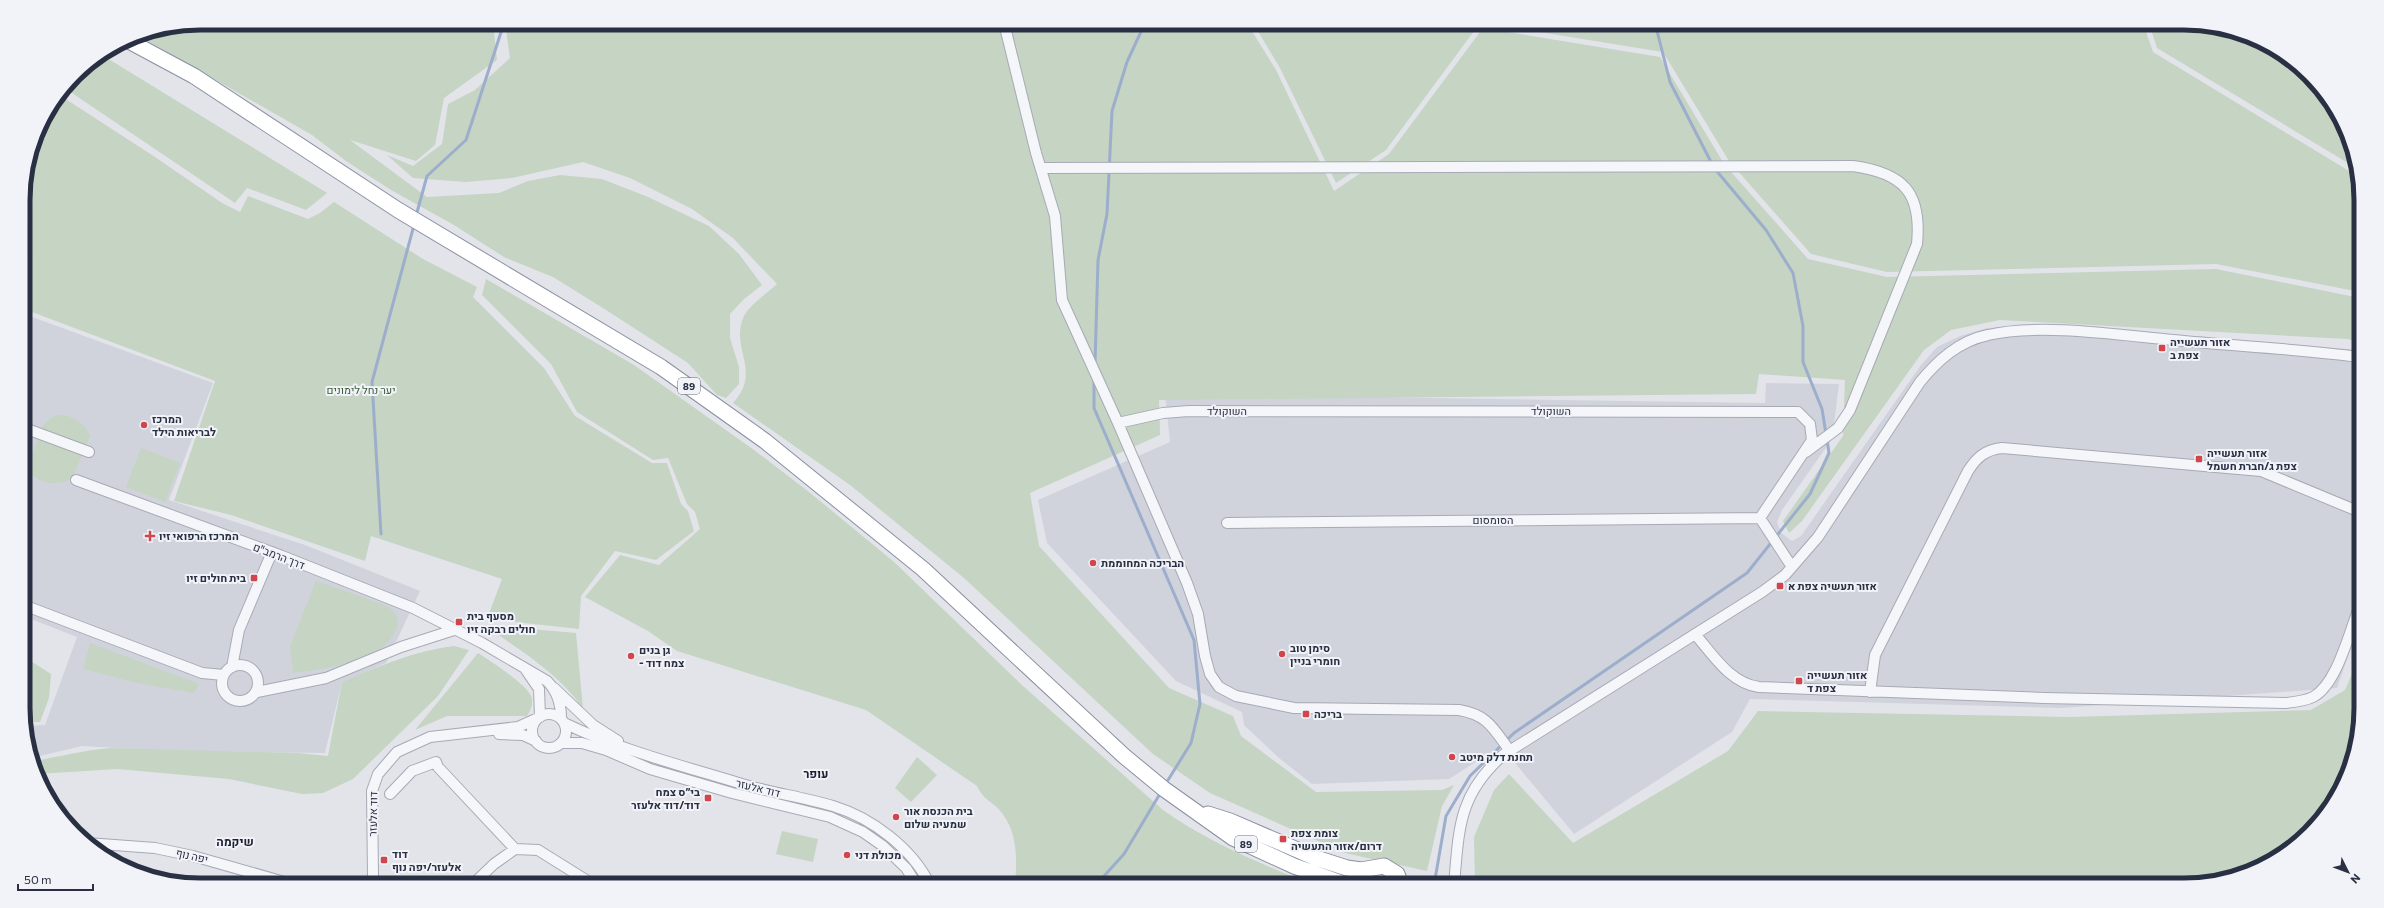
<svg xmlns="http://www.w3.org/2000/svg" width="2384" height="908" viewBox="0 0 2384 908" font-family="Commissioner,Heebo,sans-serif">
	<rect width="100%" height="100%" fill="#e2e4ea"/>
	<path fill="#d0d3dc" d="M24,314L213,383L169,500L305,545L420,591L386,663L342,682L325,753L169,751L82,746L31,758L26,743V726L45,725L77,637L26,617Z
		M2048,324L2360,350L2361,619L2337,688L2061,708L1750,699L1732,732L1574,834L1501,746L1449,779L1312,784L1279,758L1244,725L1242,712L1176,681L1047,543L1038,500L1170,442L1165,394L1765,403L1766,383L1839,384L1832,439L1782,510L1777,522L1781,533L1792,541L1801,536L1921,365L1937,347L1960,336L1987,328Z"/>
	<path fill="#c5d4c3" d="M200,23H493L497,60L444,98L435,145L416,161L350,140L427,197L499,193L528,181L560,175L602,179L648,197L709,226L739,254L762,285L744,299L730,314V338L739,367V384L726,398L717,395L688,363L603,308L553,277L504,257L454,225L391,190L346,161L312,135L137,35Z
		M505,23H1247L1276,70L1334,191L1389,154L1483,28L1660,57L1724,164L1808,259L1887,277L2216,269L2360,298V342L2347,339L2000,320L1951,330L1924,350L1802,521L1789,533L1783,521L1843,436L1845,380L1759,374L1756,394L1159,400L1160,435L1030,493L1039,546L1169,688L1233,716L1241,736L1316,792L1442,790L1454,785L1442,806L1427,871L1345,853L1210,793L1153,754L964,578L850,485L733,403C763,370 729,349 744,316C748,307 768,292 777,284L733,238L692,209L630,178L583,162L512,178L466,182L413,178L387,155L413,166L442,144L448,104L475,90L510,58Z
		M1253,23H1480L1386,150L1336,183L1280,68Z
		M1483,23H2143L2153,52L2359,177L2360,292L2216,264L1887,272L1811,254L1729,161L1663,52Z
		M2149,23H2184L2241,32L2292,59L2324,92L2347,132L2358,169L2157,48Z
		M102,55L327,193L306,210L247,188L235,203L66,89L83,67Z
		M61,96L155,157L222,203L240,212L248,196L308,219L320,213L334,202L423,259L477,287L473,297L544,368L575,416L652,463H667L681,504L688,511L694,531L656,560L615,551L581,596L579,629L487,619L502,579L371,536L365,561L231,515L174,501L215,381L24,309L23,188L41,122Z
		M486,279L634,365L754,450L809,492L893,561L1023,686L1163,810C1208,842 1263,865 1314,885H1015C1017,860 1018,834 1002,813C993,801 984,801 977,786L866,710L677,651L648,631L585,597L620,555L659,565L700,529L695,512L687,504L668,458L653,460L577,412L551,364L482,295Z
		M55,415C71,414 84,421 90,436L73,477C60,488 34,484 27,467L44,424Z
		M141,448L180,463L165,502L126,487Z
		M316,581L385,605C393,610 400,616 397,627C387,661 324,669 293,673L290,647Z
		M484,625L576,633L583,709C560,674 518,649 484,625Z
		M90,643L199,684L194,693L137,683L83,669Z
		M454,646L469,650L438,696L353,779L323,793L302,794L229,779L117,769L37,774L33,761C59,757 84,750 111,748L298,753L328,756L342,682C379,666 414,651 454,646Z
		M478,653C490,661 530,686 532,699C533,705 530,711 527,716H447L415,730Z
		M2361,653V708L2352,765L2325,816L2292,849L2241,876L2196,885H2095L2070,880L1475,882L1474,837L1494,790L1509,774L1573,843L1728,751L1758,711L2070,717L2311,710L2345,690Z
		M26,658L51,674L49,698L40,722H26Z
		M917,757L937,775L911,802L895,788Z
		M782,831L818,839L813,862L776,854Z"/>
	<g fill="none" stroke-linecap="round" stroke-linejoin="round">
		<path stroke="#9caecb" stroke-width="3" d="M1655,23L1670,82L1712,164
			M1715,169L1766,230L1793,273L1803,326V362L1822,409L1826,434
			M416,216L427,176L466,140L504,23
			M1095,363L1098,260L1107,214L1112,111L1127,62L1145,23
			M1094,380V408L1194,640L1200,704L1191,743L1165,785
			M381,534L372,382L414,225
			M1096,885L1124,854L1161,792
			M1434,885L1446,816L1470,776L1514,733L1747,573L1810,494L1829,453L1827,440"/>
		<g stroke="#a7aab5" stroke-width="12">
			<path id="minor" d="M1004,23L1036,153L1055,216L1062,300L1118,423L1187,583L1198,614L1205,656L1210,674L1219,687L1236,696L1294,708L1459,710C1488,715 1493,728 1510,751
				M1041,168L1853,166C1903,173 1922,192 1917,244L1850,410L1838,428L1806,452
				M1118,423L1163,413L1189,411L1798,412L1810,424L1812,440L1760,518L1792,567
				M27,429L89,452
				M76,480L282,556L413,608L482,643L547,681C557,691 561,704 561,718
				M1227,523L1760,518
				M26,606L202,673L224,675
				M1695,634C1713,655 1730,683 1759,687L2044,698L2286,703C2295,702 2305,701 2313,697C2338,684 2350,628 2361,603
				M222 683a18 18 0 1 1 36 0a18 18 0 1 1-36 0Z
				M232,667L239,630L272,552
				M526,670L539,689L540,717
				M554,688L593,725L618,741
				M257,692L326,678L401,647L457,629
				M1870,692L1875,655L1968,471C1977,457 1985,450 2002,448L2261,471L2360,512
				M532 731a17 17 0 1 1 34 0a17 17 0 1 1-34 0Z
				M564,723C620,750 683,766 742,784C772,793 803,797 833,806C872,818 912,848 930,885
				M499,734L523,735L536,741
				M561,743H582L606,750L650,769L732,793L830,817L863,832L883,846L906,868L917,885
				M390,794L412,771L436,762L438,767L515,849
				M87,843L155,848L193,856L295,885
				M369,885L373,876L372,791L378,774L397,752L430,737L518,727L540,717
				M472,885L494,864L515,849L538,850L594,885
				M1454,885C1459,829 1458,795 1503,755L1762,592L1785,575L1818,537L1920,382C1938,360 1959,341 1988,335C2040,323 2119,335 2173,340C2235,346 2298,349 2360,357"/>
		</g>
		<g stroke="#8990a1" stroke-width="17">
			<path id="highway" d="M127,40L194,76L398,210L661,367L765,441L923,569L1124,756L1164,789L1233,838L1294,866L1347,885
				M1208,814L1230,821L1316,858L1347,868L1361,870L1384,866L1397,874L1401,885"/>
		</g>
		<use href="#minor" stroke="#f5f6f9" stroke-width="10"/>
		<use href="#highway" stroke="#fff" stroke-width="15"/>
	</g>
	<g fill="#d1454d" stroke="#f1f3f8" stroke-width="1.5">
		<rect x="2158" y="344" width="8" height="8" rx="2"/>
		<circle cx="144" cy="425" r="4"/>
		<rect x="2195" y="455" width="8" height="8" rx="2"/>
		<path d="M148 530h4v4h4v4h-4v4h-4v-4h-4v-4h4z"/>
		<circle cx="1093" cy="563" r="4"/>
		<rect x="250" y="574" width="8" height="8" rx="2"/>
		<rect x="1776" y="582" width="8" height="8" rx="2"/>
		<rect x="455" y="618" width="8" height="8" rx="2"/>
		<circle cx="1282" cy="654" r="4"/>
		<circle cx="631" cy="656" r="4"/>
		<rect x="1795" y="677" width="8" height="8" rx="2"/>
		<rect x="1302" y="710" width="8" height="8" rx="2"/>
		<circle cx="1452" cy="757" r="4"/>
		<rect x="704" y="794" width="8" height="8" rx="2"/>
		<circle cx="896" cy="817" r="4"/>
		<rect x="1279" y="835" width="8" height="8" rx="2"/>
		<circle cx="847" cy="855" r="4"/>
		<rect x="380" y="856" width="8" height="8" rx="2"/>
	</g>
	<g text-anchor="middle" stroke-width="4" stroke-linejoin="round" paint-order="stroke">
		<g fill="#f1f3f8" stroke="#656a79" stroke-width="1">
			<rect x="678" y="378" width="22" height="16" rx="3"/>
			<rect x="1235" y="836" width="22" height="16" rx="3"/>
		</g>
		<g font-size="10" font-weight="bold" fill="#293043">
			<text x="689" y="390">89</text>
			<text x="1246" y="848">89</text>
		</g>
		<g font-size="11" font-weight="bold" fill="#293043" stroke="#f1f3f8" text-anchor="start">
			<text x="2170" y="346">אזור תעשייה<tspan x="2170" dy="13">צפת ב</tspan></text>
			<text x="152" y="423">המרכז<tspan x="152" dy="13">לבריאות הילד</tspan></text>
			<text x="2207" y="457">אזור תעשייה<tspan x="2207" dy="13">צפת ג/חברת חשמל</tspan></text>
			<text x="159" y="540">המרכז הרפואי זיו</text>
			<text x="1101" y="567">הבריכה המחוממת</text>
			<text x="246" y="582" text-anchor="end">בית חולים זיו</text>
			<text x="1788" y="590">אזור תעשיה צפת א</text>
			<text x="467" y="620">מסעף בית<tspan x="467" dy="13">חולים רבקה זיו</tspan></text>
			<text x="1290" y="652">סימן טוב<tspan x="1290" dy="13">חומרי בניין</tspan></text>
			<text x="639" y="654">גן בנים<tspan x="639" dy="13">- צמח דוד</tspan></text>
			<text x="1807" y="679">אזור תעשייה<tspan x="1807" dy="13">צפת ד</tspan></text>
			<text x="1314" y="718">בריכה</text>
			<text x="1460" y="761">תחנת דלק מיטב</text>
			<text x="700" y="796" text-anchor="end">בי״ס צמח<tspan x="700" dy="13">דוד/דוד אלעזר</tspan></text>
			<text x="904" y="815">בית הכנסת אור<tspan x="904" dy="13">שמעיה שלום</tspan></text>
			<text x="1291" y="837">צומת צפת<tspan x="1291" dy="13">דרום/אזור התעשיה</tspan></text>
			<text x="392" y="858">דוד<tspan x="392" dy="13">אלעזר/יפה נוף</tspan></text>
			<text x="855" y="859">מכולת דני</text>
		</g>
		<g font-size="11" fill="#3a5f36" stroke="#f1f3f8">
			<text x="361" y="394">יער נחל לימונים</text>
		</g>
		<g font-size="11" fill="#293043" stroke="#f1f3f8">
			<text x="1227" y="415">השוקולד</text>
			<text x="1551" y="415">השוקולד</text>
			<text x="1493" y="524">הסומסום</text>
			<text transform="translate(279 556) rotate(21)" y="4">דרך הרמב"ם</text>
			<text transform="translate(758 788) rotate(14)" y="4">דוד אלעזר</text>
			<text transform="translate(373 814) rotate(-89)" y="4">דוד אלעזר</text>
			<text transform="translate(192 856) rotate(13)" y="4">יפה נוף</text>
		</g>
		<g font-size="12" font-weight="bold" fill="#1c2134" stroke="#f1f3f8">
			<text x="816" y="778">עופר</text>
			<text x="235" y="846">שיקמה</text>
		</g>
	</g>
	<path d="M0 0H2384V908H0ZM200 30H2184A170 170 0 0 1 2354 200V708A170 170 0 0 1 2184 878H200A170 170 0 0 1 30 708V200A170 170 0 0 1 200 30Z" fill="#f1f3f8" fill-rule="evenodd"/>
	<path fill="none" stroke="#293043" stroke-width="5" d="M200 30H2184A170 170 0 0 1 2354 200V708A170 170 0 0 1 2184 878H200A170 170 0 0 1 30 708V200A170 170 0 0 1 200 30Z"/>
	<g transform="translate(2348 872) rotate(132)" stroke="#f1f3f8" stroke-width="3" paint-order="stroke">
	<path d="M0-3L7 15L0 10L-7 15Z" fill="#293043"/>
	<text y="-6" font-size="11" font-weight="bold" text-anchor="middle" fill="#293043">N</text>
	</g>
	<path d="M18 884v6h75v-6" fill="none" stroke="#293043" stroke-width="2"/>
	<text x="24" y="884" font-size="12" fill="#293043" stroke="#f1f3f8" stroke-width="3" paint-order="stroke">50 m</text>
</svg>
